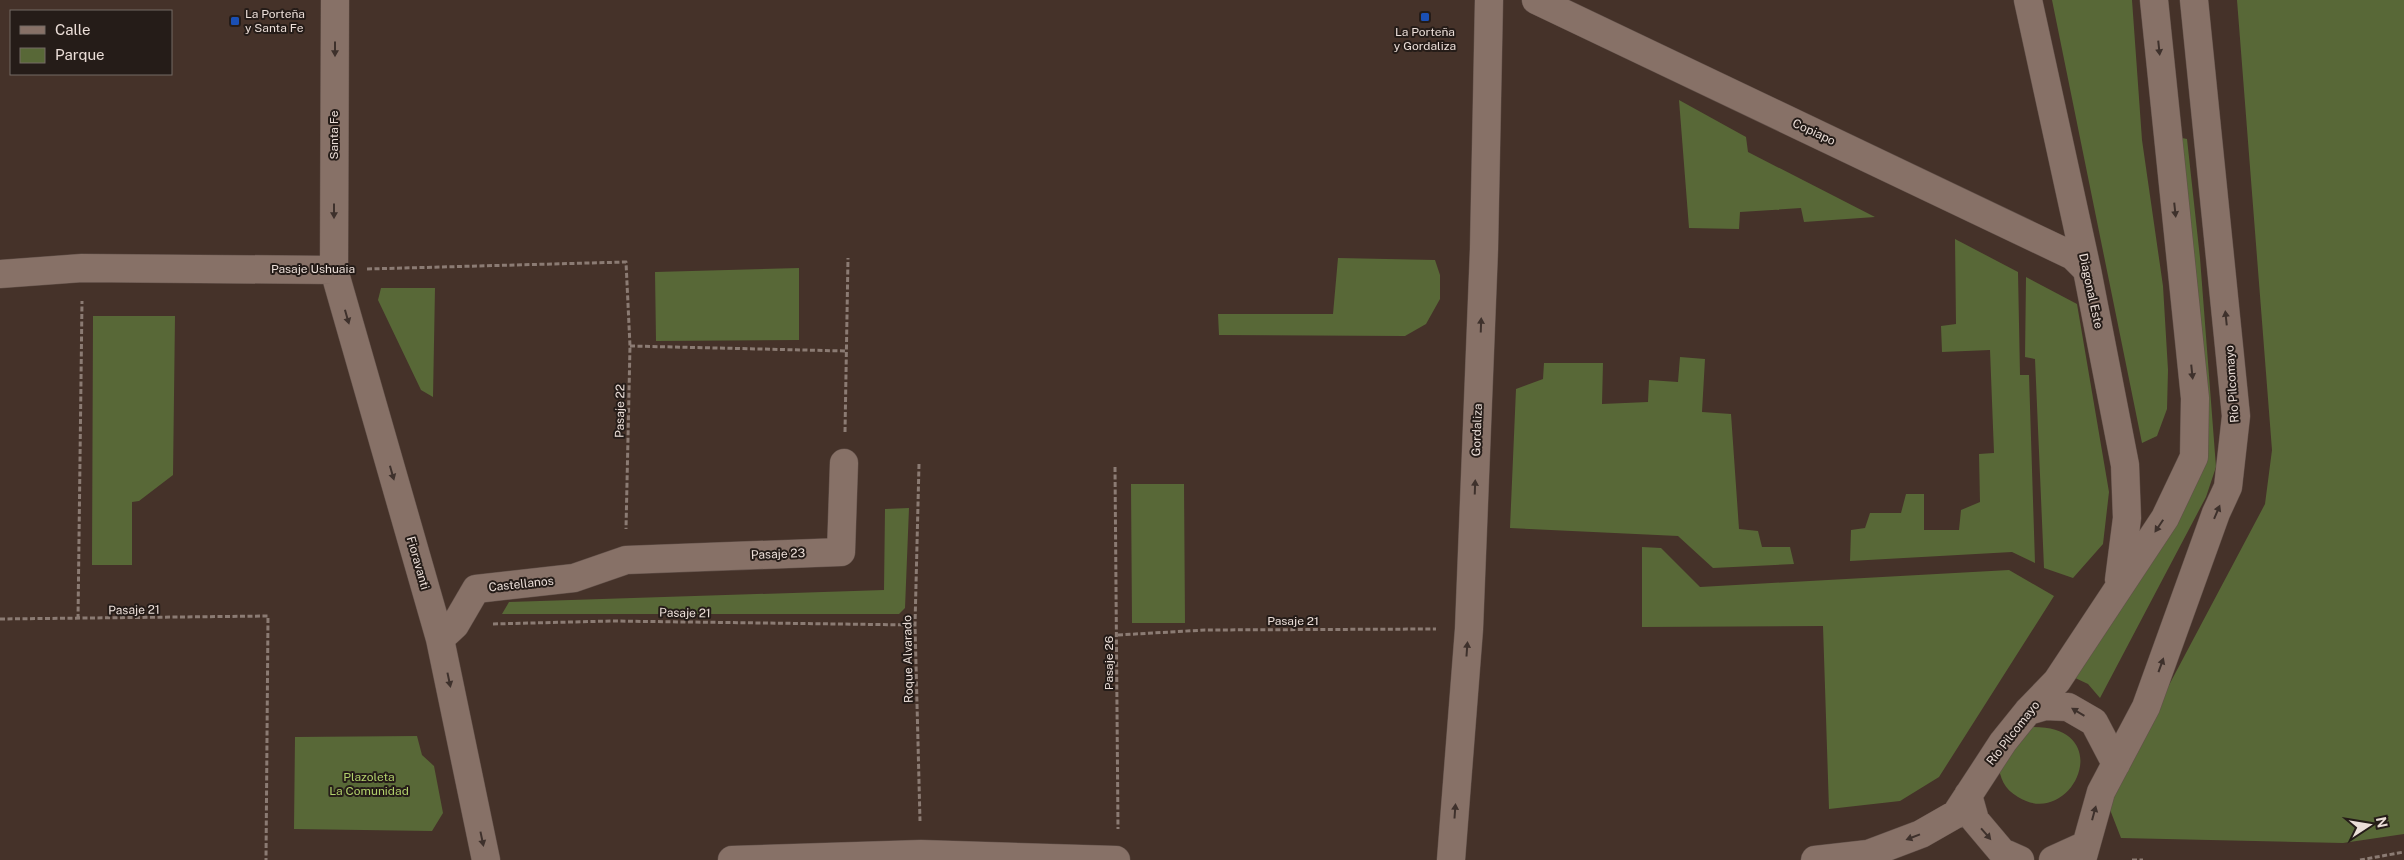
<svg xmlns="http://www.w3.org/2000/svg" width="2404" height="860" viewBox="0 0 2404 860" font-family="'Public Sans',sans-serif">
	<rect width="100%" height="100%" fill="#453229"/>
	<path fill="#586837" d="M2052,0H2132L2142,140L2163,286L2168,370L2167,409L2157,436L2142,443Z
		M2237,0H2404V834L2343,843L2121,838L2107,802L2265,504L2272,450Z
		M1679,100L1746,137L1748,152L1875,217L1804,222L1801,208L1740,212L1739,229L1689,228Z
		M2182,138L2187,139L2200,258L2216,467L2206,497L2100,698L2088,684L2071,676L2187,482Z
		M1955,239L2018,272L2020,375H2029L2035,563L2012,552L1850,561L1851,530L1865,528L1870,513H1901L1906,494H1924V530H1959L1961,510L1980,502L1979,454L1994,453L1990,350L1942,352L1941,326L1956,324Z
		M1338,258L1435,260L1440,275V299L1426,324L1405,336L1219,335L1218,314H1333Z
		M799,268V340L656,341L655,272Z
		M2026,277L2077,304L2109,492L2103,544L2073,578L2044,568L2035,359L2025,357Z
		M381,288H435L433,397L421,390L378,300Z
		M93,316H175L173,475L139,501L132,502V565H92Z
		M1680,357L1705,359L1702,412L1731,414L1739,529L1758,531L1762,547H1790L1794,564L1713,568L1678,536L1510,528L1516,389L1543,379L1544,363H1603L1602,404L1648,402L1649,380L1678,382Z
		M1131,484H1184L1185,623H1132Z
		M909,508L905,608L899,614H502L509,602L884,590L885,509Z
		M1642,547L1661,548L1700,587L2009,570L2054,596L1939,777L1900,801L1829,809L1823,626L1642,627Z
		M2031,727C2120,725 2072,831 2018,797C2004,789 2000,778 1998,763Z
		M417,736L422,755L434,766L443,813L432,831L294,829L295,737Z"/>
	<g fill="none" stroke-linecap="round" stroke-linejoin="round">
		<g stroke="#615049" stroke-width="29">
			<path id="minor" d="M335,0L334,270L440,639L486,860
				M1536,0L2073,256L2087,270
				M2028,0L2087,270L2125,465L2127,518L2119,580
				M0,274L82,268L334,270
				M440,639L455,625L476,589L574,578L626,560L841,552L844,463
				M2028,711L2045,706L2068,707L2094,722L2116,764
				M1968,795L1975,820L2002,852L2020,860
				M732,860L921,854L1116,860
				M1451,860L1469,629L1484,249L1489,0
				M1815,860L1868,854L1921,834L1956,814L2003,742L2028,711L2057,681L2165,518L2194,457L2195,398L2154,0
				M2053,860L2086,845
				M2082,860L2101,792L2146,707L2216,513L2228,487L2236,416L2194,0"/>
		</g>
		<path stroke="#8b7b73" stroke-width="3" stroke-dasharray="5 2.5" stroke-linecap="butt" d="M367,269L626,262L630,346L626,529
			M630,346L846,351
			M845,432L848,258
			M919,464L915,625L920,821
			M1115,467L1118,829
			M0,619L268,616L266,860
			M78,619L82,301
			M493,624L611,621L915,625
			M1118,635L1205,630L1436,629
			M2132,860H2143
			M2360,860L2404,852"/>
		<use href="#minor" stroke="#877167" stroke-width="28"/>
	</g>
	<defs><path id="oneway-solid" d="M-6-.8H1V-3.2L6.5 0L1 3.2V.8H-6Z" transform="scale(1.25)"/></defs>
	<g fill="#3e312c">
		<use href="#oneway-solid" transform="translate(2159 48) rotate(84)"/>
		<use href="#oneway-solid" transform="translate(335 49) rotate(90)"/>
		<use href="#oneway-solid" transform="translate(2175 210) rotate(84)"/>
		<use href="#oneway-solid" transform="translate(334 211) rotate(90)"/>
		<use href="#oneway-solid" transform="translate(347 317) rotate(74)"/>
		<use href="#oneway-solid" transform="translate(2226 318) rotate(-96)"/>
		<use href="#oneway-solid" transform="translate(1481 325) rotate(-88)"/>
		<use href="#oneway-solid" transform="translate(2192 372) rotate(84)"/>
		<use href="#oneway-solid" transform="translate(392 473) rotate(74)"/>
		<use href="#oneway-solid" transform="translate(1475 487) rotate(-88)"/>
		<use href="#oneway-solid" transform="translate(2217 512) rotate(-67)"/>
		<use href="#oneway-solid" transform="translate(2159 526) rotate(124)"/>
		<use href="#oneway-solid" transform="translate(1467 649) rotate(-86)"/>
		<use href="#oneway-solid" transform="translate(2161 665) rotate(-70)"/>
		<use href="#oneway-solid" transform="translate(449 680) rotate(78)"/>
		<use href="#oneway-solid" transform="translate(2078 712) rotate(-149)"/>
		<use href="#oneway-solid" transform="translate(1455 811) rotate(-86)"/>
		<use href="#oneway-solid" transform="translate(2094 813) rotate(-75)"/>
		<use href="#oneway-solid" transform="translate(1986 834) rotate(49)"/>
		<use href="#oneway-solid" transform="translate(1913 837) rotate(159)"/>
		<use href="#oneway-solid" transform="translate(482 839) rotate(78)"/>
	</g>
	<g fill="#1a4fb4" stroke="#251c18" stroke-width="2">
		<rect x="1420" y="12" width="10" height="10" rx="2.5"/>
		<rect x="230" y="16" width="10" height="10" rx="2.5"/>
	</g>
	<g text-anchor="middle" stroke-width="4" stroke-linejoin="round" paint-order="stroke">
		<g font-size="12" fill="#ebded8" stroke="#251c18" text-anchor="start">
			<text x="245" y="18">La Porteña<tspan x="245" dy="14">y Santa Fe</tspan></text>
			<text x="1425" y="36" text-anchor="middle">La Porteña<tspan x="1425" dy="14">y Gordaliza</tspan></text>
		</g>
		<g font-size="12" fill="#ebded8" stroke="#251c18">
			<text transform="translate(1814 132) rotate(25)" y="4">Copiapo</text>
			<text transform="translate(334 135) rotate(-90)" y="4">Santa Fe</text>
			<text x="313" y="273">Pasaje Ushuaia</text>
			<text transform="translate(2091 291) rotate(78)" y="4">Diagonal Este</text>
			<text transform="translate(2232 384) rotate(-94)" y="4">Río Pilcomayo</text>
			<text transform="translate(620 411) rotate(-89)" y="4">Pasaje 22</text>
			<text transform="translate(1477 430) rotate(-88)" y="4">Gordaliza</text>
			<text transform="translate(778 554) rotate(-2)" y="4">Pasaje 23</text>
			<text transform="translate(418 563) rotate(74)" y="4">Fioravanti</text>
			<text transform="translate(521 584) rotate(-6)" y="4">Castellanos</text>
			<text transform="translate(134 610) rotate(-1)" y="4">Pasaje 21</text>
			<text transform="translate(685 613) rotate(1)" y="4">Pasaje 21</text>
			<text x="1293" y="625">Pasaje 21</text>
			<text transform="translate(908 659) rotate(-91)" y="4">Roque Alvarado</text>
			<text transform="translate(1109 663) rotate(-90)" y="4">Pasaje 26</text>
			<text transform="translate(2013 733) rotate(-52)" y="4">Río Pilcomayo</text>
		</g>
		<g font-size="12" fill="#b1d06b" stroke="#251c18">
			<text x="369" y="781">Plazoleta<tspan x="369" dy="14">La Comunidad</tspan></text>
		</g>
	</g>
	<rect x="10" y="10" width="162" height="65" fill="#251c18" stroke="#746a65"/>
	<rect x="20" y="26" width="25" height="8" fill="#877167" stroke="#746a65"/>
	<text x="55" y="35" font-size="15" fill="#ebded8">Calle</text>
	<rect x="20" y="48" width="25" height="15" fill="#586837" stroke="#746a65"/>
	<text x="55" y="60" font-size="15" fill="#ebded8">Parque</text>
	<g transform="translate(2369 825) rotate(78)" stroke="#251c18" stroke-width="4" paint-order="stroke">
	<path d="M0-4L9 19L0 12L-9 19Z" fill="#ebded8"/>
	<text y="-8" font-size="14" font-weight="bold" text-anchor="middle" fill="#ebded8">N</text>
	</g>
</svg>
